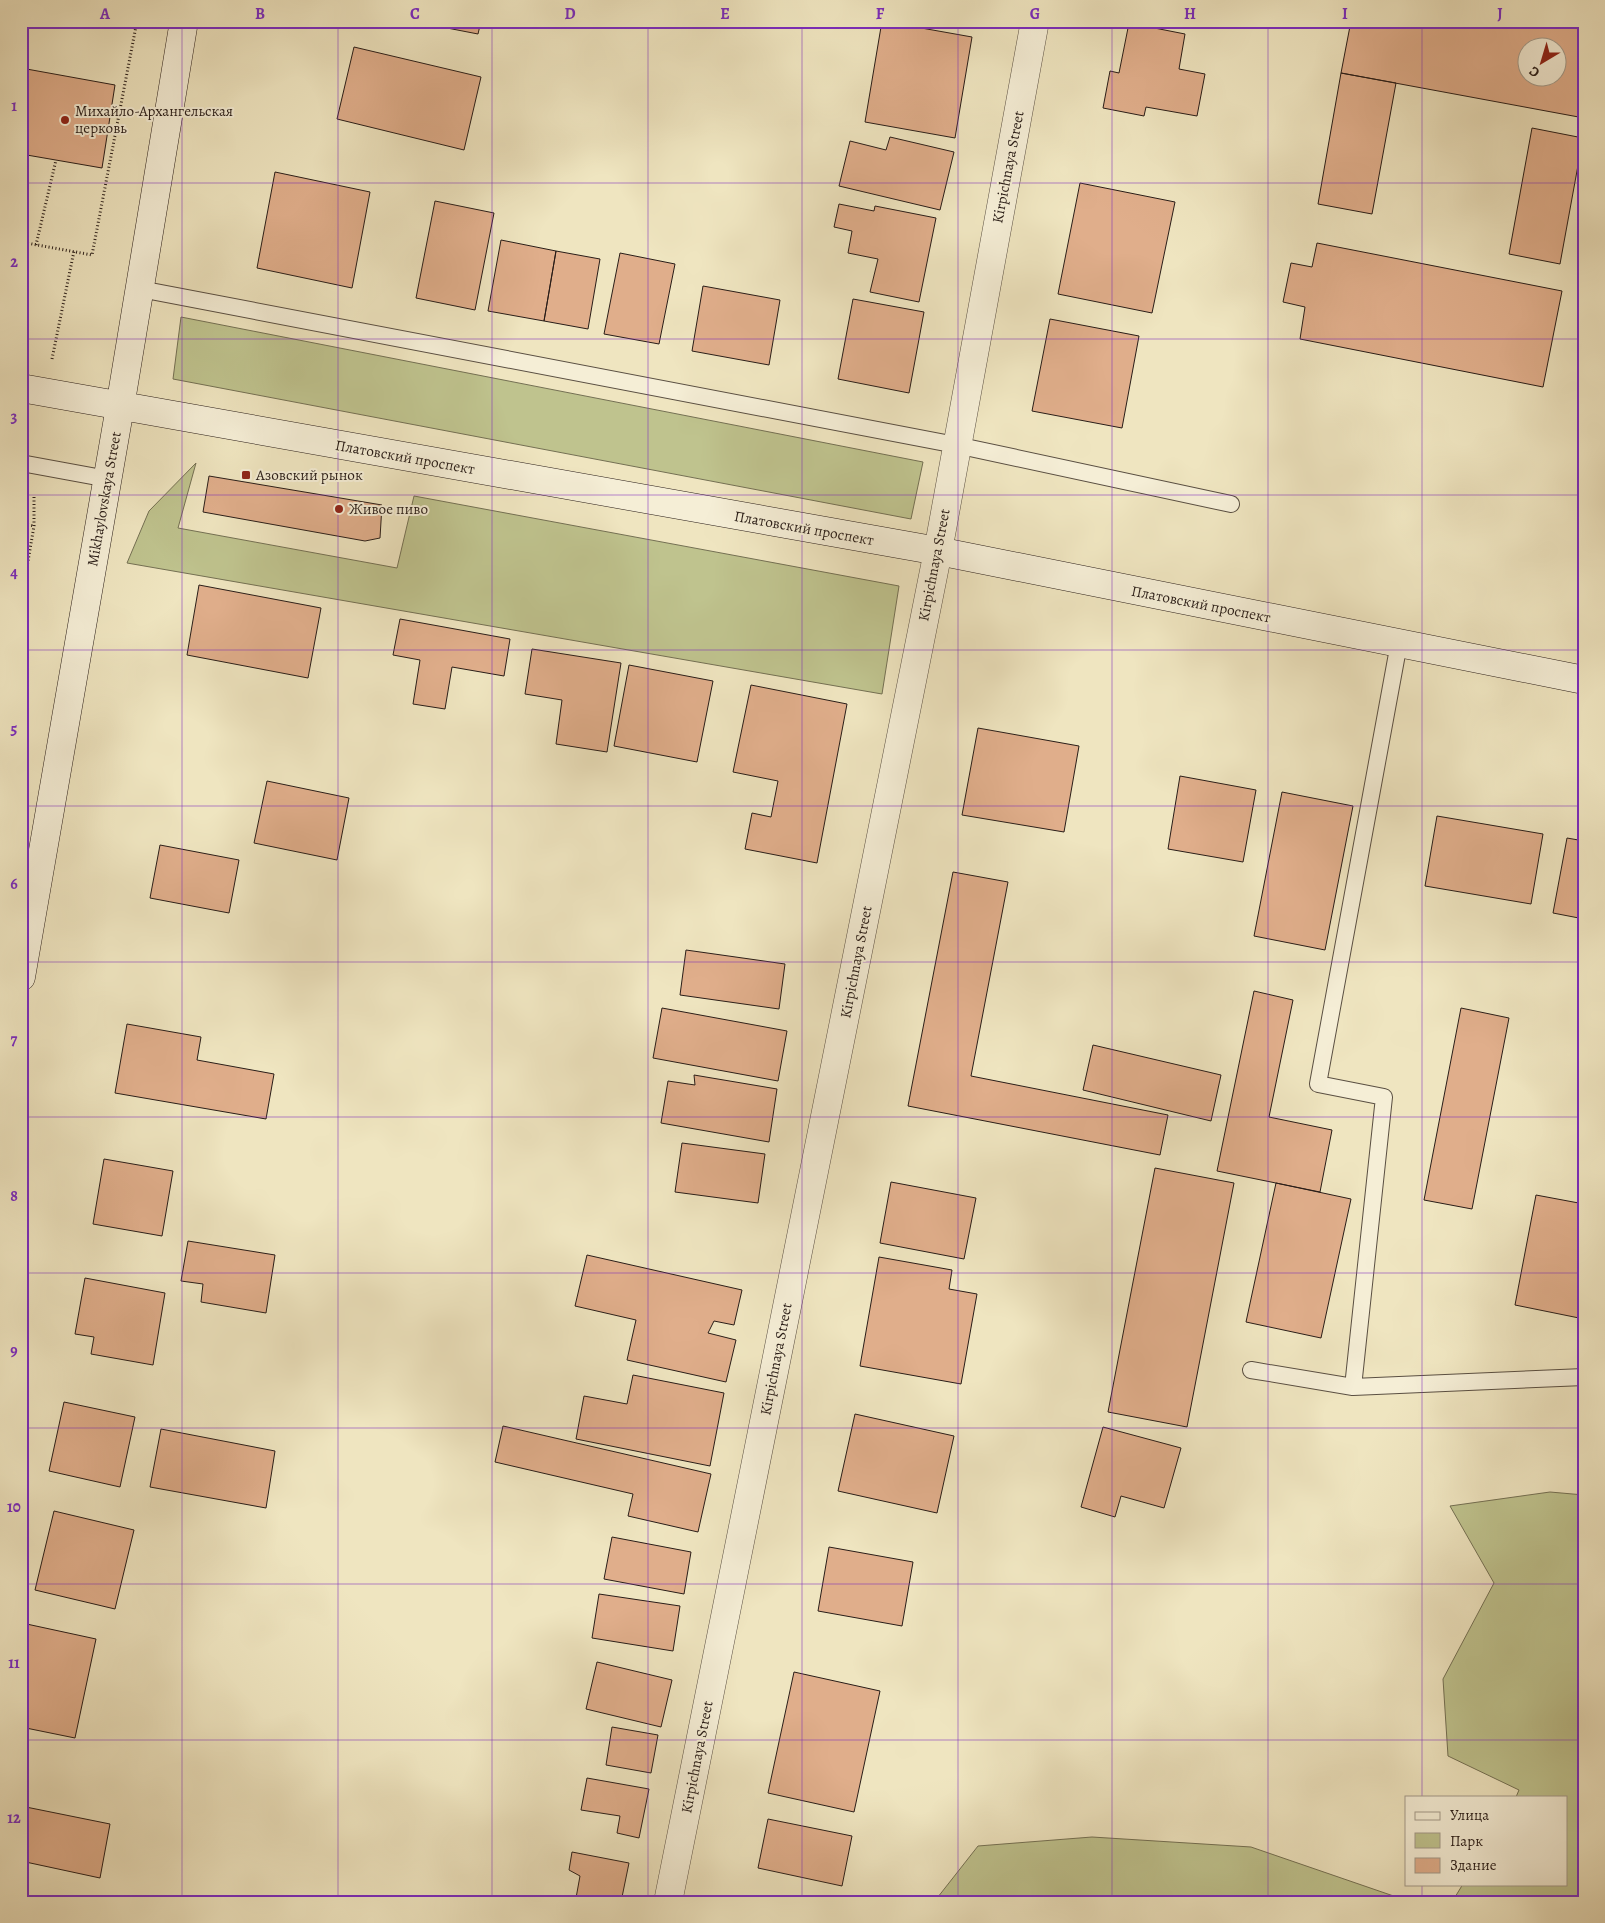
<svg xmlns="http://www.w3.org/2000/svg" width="1605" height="1923" viewBox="0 0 1605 1923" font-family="Alegreya,serif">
	<rect width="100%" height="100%" fill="#efe5c0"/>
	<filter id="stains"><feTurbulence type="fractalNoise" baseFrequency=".004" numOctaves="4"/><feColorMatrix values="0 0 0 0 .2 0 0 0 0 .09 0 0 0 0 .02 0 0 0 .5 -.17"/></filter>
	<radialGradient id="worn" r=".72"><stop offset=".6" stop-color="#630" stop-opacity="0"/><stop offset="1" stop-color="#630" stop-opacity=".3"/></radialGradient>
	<path fill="#bfc38e" stroke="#747053" d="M181,317L923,462L911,519L173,379Z
		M196,463L178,528L397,568L414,496L899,586L882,694L127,563L149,511Z
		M1550,1492L1584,1495V1902H1452L1463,1884H1566V1797H1516L1519,1790L1448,1756L1443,1679L1494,1583L1450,1506Z
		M1092,1837L1251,1847L1411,1902H934L978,1846Z"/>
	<path fill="#e0ae8b" stroke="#291d18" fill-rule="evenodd" d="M411,21H481L478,34Z
		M882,21L972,37L955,138L865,122Z
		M1351,21H1541L1584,29V118L1341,73ZM1528,48H1558V78H1528Z
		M1129,23L1185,34L1179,69L1205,74L1197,116L1146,107L1144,116L1103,108L1110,71L1119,73Z
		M354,47L481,77L464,150L337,119Z
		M21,68L115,85L102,168L21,154Z
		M1341,73L1396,83L1372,214L1318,204Z
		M1532,128L1583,138L1560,264L1509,254Z
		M890,137L954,152L940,210L839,186L850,141L886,150Z
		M275,172L370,192L352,288L257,268Z
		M1080,183L1175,202L1152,313L1058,294Z
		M435,201L494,213L475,310L416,298Z
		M839,204L874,211L875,206L936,218L919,302L870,292L878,259L848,253L852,231L834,227Z
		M501,240L556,251L544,321L488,311Z
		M1317,243L1562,291L1543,387L1300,339L1305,307L1283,302L1291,263L1312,267Z
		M556,251L600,259L588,329L544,321Z
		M620,253L675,264L659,344L604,334Z
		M703,286L780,300L769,365L692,351Z
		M853,299L924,312L909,393L838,379Z
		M1050,319L1139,336L1122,428L1032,411Z
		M209,476L382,505L380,538L365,541L203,512Z
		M199,585L321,608L308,678L187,655Z
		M400,619L510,639L504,676L452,667L445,709L413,704L420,660L393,655Z
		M532,649L621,663L607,752L556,744L562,700L525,694Z
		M629,665L713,681L697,762L614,746Z
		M751,685L847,704L817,863L745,849L752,813L771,817L778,781L733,772Z
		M978,728L1079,746L1064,832L962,815Z
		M1180,776L1256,790L1243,862L1168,849Z
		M267,781L349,798L337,860L254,843Z
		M1282,792L1353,806L1325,950L1254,936Z
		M1437,816L1543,834L1531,904L1425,886Z
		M1567,838L1584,841V919L1553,913Z
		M160,845L239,860L229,913L150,898Z
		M953,872L1008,882L971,1076L1168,1115L1160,1155L908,1106Z
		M686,950L785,964L779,1009L680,995Z
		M1584,990V1018L1579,1017Z
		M1254,991L1293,1000L1269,1117L1332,1130L1320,1192L1217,1171Z
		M662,1008L787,1031L778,1081L653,1058Z
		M1461,1008L1509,1018L1472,1209L1424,1200Z
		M127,1024L201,1037L197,1060L274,1074L266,1119L115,1093Z
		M1093,1045L1221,1075L1211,1121L1083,1090Z
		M694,1075L777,1089L769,1142L661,1123L668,1081L695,1085Z
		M682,1143L765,1154L758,1203L675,1192Z
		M104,1159L173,1171L162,1236L93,1224Z
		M1155,1168L1234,1183L1187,1427L1108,1412Z
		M891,1182L976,1198L964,1259L880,1243Z
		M1276,1183L1351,1199L1321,1338L1246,1322Z
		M1536,1195L1584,1204V1319L1515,1305Z
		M188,1241L275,1255L266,1313L201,1302L203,1284L181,1281Z
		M587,1255L742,1290L734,1325L714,1321L708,1333L736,1340L726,1382L627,1360L636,1320L575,1306Z
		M879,1257L952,1270L949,1289L977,1294L961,1384L860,1366Z
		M85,1278L165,1293L153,1365L91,1354L94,1337L75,1334Z
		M633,1375L724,1393L710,1466L576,1439L584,1396L627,1404Z
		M64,1402L135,1417L120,1487L49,1471Z
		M855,1414L954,1436L937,1513L838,1491Z
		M503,1426L711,1474L698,1532L628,1516L633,1494L495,1462Z
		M1103,1427L1181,1448L1164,1508L1121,1496L1115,1517L1081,1507Z
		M161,1429L275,1451L266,1508L150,1487Z
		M54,1511L134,1530L115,1609L35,1590Z
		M612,1537L691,1552L684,1594L604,1579Z
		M829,1547L913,1562L902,1626L818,1611Z
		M599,1594L680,1606L673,1651L592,1638Z
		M22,1623L96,1639L75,1738L21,1727Z
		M597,1662L672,1680L661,1727L586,1709Z
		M794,1672L880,1691L854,1812L768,1793Z
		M612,1727L658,1735L651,1773L606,1765Z
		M587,1778L649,1789L639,1838L617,1833L620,1816L581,1810Z
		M21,1806L110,1824L100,1878L21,1861Z
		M768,1819L852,1836L842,1886L758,1868Z
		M572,1852L629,1863L621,1902H594L576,1898L580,1876L569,1870Z
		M759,1896L795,1902H758Z"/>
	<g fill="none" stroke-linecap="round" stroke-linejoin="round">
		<g stroke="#5a4f42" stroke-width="18">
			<path id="lane" d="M140,289L956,445L1231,504
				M21,463L108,479
				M1399,643L1318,1084L1384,1097L1353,1387L1584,1377
				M1251,1370L1353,1387"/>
		</g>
		<g stroke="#5a4f42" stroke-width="29">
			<path id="street" d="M668,1902L938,551L1035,21"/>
		</g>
		<g stroke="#291d18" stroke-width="29">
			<path id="secondary" d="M21,388L938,551L1584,680
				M21,977L120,407L184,21"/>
		</g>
		<path stroke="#291d18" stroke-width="3" stroke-dasharray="1 2.5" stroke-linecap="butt" d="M21,242L92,255L137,21
			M36,245L56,160
			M52,359L74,251
			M21,523L34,526
			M21,602L34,526V496"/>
		<use href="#lane" stroke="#f5eed6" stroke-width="16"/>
		<use href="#street" stroke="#f5eed6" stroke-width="28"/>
		<use href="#secondary" stroke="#f5eed6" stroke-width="28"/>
	</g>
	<path fill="none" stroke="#7b2cbf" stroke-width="1" stroke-opacity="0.55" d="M182,21V1902M338,21V1902M492,21V1902M648,21V1902M802,21V1902M958,21V1902M1112,21V1902M1268,21V1902M1422,21V1797M21,183H1584M21,339H1584M21,495H1584M21,650H1584M21,806H1584M21,962H1584M21,1117H1584M21,1273H1584M21,1428H1584M21,1584H1584M21,1740H1584M1422,1884V1902"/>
	<g fill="#8f2418" stroke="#f5eed6" stroke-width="2">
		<circle cx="65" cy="120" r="5"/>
		<rect x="241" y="470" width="10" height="10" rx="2.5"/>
		<circle cx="339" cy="509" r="5"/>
	</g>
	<g text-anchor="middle" stroke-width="4" stroke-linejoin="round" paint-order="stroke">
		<g font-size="15" fill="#291d18" stroke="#f5eed6" text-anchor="start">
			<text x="75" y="116">Михайло-Архангельская<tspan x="75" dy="17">церковь</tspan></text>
			<text x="256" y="480">Азовский рынок</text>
			<text x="349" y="514">Живое пиво</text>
		</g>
		<g font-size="15" fill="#291d18" stroke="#f5eed6">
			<text transform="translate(1008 167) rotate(-79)" y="5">Kirpichnaya Street</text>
			<text transform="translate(405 457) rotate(10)" y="5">Платовский проспект</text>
			<text transform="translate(104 499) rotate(-80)" y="5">Mikhaylovskaya Street</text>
			<text transform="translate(804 528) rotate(10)" y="5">Платовский проспект</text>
			<text transform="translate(934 565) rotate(-79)" y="5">Kirpichnaya Street</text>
			<text transform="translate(1201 604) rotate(11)" y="5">Платовский проспект</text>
			<text transform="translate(856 962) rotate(-79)" y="5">Kirpichnaya Street</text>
			<text transform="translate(776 1359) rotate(-79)" y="5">Kirpichnaya Street</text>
			<text transform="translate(697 1757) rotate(-79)" y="5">Kirpichnaya Street</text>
		</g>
	</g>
	<rect width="1605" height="1923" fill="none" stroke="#efe5c0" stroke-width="55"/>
	<rect x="1405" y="1796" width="162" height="90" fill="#f5eed6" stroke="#a39a8a"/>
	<rect x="1415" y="1812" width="25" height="8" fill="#f5eed6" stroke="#a39a8a"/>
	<text x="1450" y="1820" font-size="15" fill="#291d18">Улица</text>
	<rect x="1415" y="1833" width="25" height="15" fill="#bfc38e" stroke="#a39a8a"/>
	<text x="1450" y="1846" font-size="15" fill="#291d18">Парк</text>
	<rect x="1415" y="1858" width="25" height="15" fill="#e0ae8b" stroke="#a39a8a"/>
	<text x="1450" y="1870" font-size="15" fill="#291d18">Здание</text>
	<g transform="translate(1542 62) rotate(218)"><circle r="24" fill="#f5eed6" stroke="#a39a8a"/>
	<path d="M0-4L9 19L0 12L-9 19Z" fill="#8f2418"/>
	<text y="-8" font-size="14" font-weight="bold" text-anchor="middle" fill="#291d18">С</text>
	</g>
	<rect x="28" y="28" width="1550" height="1868" fill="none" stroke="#7b2cbf" stroke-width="2"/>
	<g font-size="16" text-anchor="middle" font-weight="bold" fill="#7b2cbf">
		<text x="105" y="19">A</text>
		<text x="260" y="19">B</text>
		<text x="415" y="19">C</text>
		<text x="570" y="19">D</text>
		<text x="725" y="19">E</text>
		<text x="880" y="19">F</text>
		<text x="1035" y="19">G</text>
		<text x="1190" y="19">H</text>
		<text x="1345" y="19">I</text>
		<text x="1500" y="19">J</text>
		<text x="14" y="111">1</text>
		<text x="14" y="267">2</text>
		<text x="14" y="422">3</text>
		<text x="14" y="578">4</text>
		<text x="14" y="734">5</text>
		<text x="14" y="889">6</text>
		<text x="14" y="1045">7</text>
		<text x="14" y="1201">8</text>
		<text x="14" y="1356">9</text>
		<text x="14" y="1512">10</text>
		<text x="14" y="1668">11</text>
		<text x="14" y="1823">12</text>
	</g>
	<rect width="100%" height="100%" filter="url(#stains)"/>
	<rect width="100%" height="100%" fill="url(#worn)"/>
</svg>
